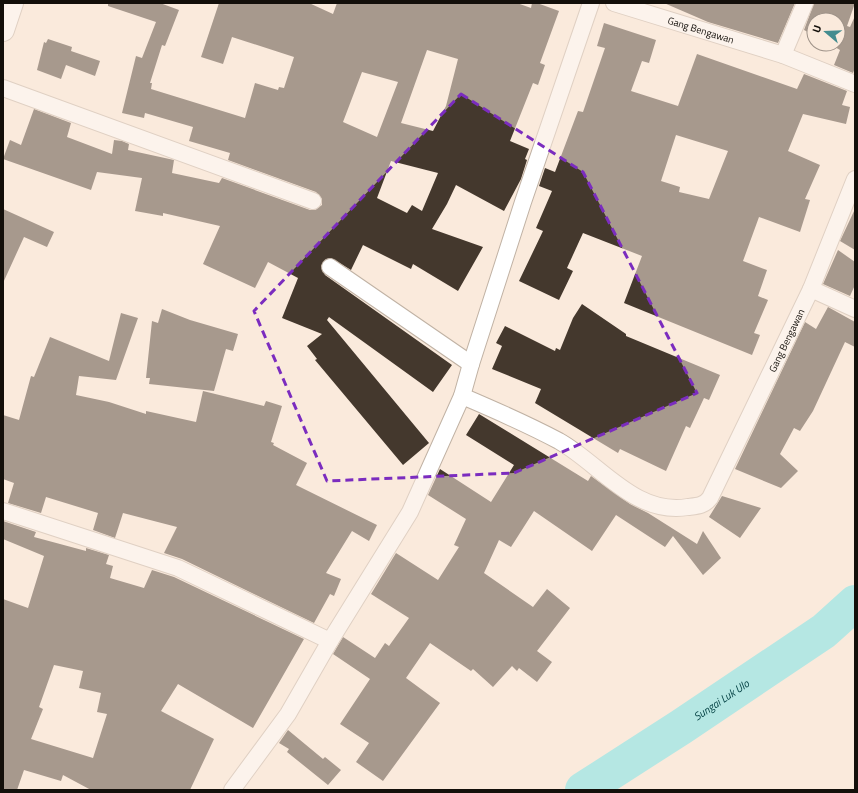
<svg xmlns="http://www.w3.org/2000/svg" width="858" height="793" viewBox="0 0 858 793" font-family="'Titillium Web',sans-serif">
	<rect width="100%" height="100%" fill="#faeadc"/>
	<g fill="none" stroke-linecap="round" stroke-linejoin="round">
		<path stroke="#62e5ea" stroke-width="36" id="s1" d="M583,790L681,727L824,631L855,603"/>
	</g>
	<path fill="#44382d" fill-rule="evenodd" d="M108,3H160L179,10L165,46L162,45L150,83H152L151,89L245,118L255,83L278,90L279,87L284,88L294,57L232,37L223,64L201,57L219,3H309L333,14L337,3H517L531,8L532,3H537L559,11L540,63L545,65L538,85L533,83L510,141L529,149L525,159L527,160L521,179L504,211L456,185L447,204L432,229L483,247L458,291L413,264L411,269L363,245L351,270L331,258L326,259L321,266L325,275L452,365L433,392L329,317L327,320L429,443L403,465L315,360L317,359L307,346L322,334L282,318L298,278L268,262L255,288L203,264L220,226L163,213V216L135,211L142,178L97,172L91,190L3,159L10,140L21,145L34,109L71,123L67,137L112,154L114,140L122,141L129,144L128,150L174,160L172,173L219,183L222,178L310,210H315L322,205V199L316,192L228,160L230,153L189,141L193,127L145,113L144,118L122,113L136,56L142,58L156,22L108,6ZM427,50L458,59L446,106L433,131L401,123ZM362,72L398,82L377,137L343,122ZM391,161L438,173L422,211L412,205L407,213L377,198Z
		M664,3H795L778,43L708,22Z
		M814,3H855L847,26L850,27L855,16V68L853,73L834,65L840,50L830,44H838V20H814V35L804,30Z
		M604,23L656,40L649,63L642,61L631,91L678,106L697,54L797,89L804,74L847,91L842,105L850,107L846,124L803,114L788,151L820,165L805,199L810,200L800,232L759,217L743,261L767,270L758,296L768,300L754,333L760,335L752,355L624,303L642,256L583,233L567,268L573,271L559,300L519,281L543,231L536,228L552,191L539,186L545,168L555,172L578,111L583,112L605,48L597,46ZM676,135L728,151L709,199L679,192L680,187L661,181Z
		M48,39L72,47L71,51L100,61L95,76L66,65L61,79L37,70L44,42L46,43Z
		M3,209L54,232L47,247L24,237L3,283Z
		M855,209V250L840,241Z
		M838,250L855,262V285L850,296L823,284Z
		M582,304L626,334V336L720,375L709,400L704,398L690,428L686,426L666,471L620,449L618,453L535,403L541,389L492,369L502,346L496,343L505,326L555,351L556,348L560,350L573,318Z
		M828,307L855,322V347L845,342L813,411L800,431L794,428L780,454L798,471L781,488L735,469L805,322L816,329Z
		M162,309L190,320L238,334L233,351L226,349L214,391L149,384L150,378H146L152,321L158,323Z
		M121,313L138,318L116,380L79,376L76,395L109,402L146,414V411L196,422L203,391L264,406L266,401L282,406L271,442L274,443L273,445L307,463L296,485L377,525L369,541L352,531L326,573L341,579L334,596L330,594L314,623L182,559L164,553L177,527L123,513L115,538L93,530L98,513L46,497L41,513L8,503L14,483L3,479V415L19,420L31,376L34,377L50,337L109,361Z
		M479,414L588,481L591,476L630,504L648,513L697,544L703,531L721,558L703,575L673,536L665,547L616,515L592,551L534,511L511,547L499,540L484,573L533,607L547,589L570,608L537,651L552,662L537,682L519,668L517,671L512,666L493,687L473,669L471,671L430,643L406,678L440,703L383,781L356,762L369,743L340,724L370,679L333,654L343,637L375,658L385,643L389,646L409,618L371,594L396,553L438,580L459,547L454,545L466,519L428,495L440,469L491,502L514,465L466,435Z
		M722,496L761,508L740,538L709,517Z
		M3,521L36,532L34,537L86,551V548L109,555L106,564L113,566L110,578L144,588L152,570L174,577L304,639L253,728L178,684L161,711L214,739L190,790H91L63,775L61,781L24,770L17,790H3V599L28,608L44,556L3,539ZM54,665L83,671L79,688L101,693L97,712L107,714L93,758L31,739L43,709L39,707Z
		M288,730L323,759L325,757L341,770L328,785L287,752L289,749L279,743Z"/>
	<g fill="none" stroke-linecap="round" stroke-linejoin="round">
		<g stroke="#c0b2a4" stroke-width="18">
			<g id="minor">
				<path id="s2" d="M614,3L783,55L855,84"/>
				<path d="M783,55L805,3"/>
				<path d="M3,88L313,201"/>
				<path d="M330,267L471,364"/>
				<path d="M811,289L855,309"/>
				<path id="s3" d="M462,396C495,410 527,424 559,441C600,464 635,516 688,507C697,506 704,506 710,498L811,289L855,179"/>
				<path d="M3,511L178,568L330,641"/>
				<path d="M232,790L288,714L330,641L410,512L462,396L471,364L523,202L591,3"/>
			</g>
		</g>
		<g stroke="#c0b2a4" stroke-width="24">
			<path id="secondary" d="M3,30L12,3"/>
		</g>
		<use href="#minor" stroke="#fff" stroke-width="16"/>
		<use href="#secondary" stroke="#fff" stroke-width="22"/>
	</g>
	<path d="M0 0H858V793H0ZM461,94L583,172L697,393L514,473L327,481L254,311Z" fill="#faeadc" fill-opacity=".55" fill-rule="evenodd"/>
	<path fill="none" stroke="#7b2cbf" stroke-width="3" stroke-dasharray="8 5" stroke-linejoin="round" d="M461,94L583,172L697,393L514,473L327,481L254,311Z"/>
	<g text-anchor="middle" stroke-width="4" stroke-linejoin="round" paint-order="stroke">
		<g font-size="10" fill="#130f0a" stroke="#faeadc">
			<text dy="4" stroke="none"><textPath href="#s2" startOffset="91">Gang Bengawan</textPath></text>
			<text dy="4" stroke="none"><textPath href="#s3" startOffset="456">Gang Bengawan</textPath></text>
		</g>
		<g font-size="11" font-style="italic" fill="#003f41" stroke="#faeadc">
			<text dy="4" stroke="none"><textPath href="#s1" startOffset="165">Sungai Luk Ulo</textPath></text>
		</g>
	</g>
	<rect width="858" height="793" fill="none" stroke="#130f0a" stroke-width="8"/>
	<g transform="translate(826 32) rotate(289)"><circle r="19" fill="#faeadc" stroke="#9e9288"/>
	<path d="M0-3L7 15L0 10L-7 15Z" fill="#448c8f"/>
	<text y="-6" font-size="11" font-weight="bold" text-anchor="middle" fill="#130f0a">U</text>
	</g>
</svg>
